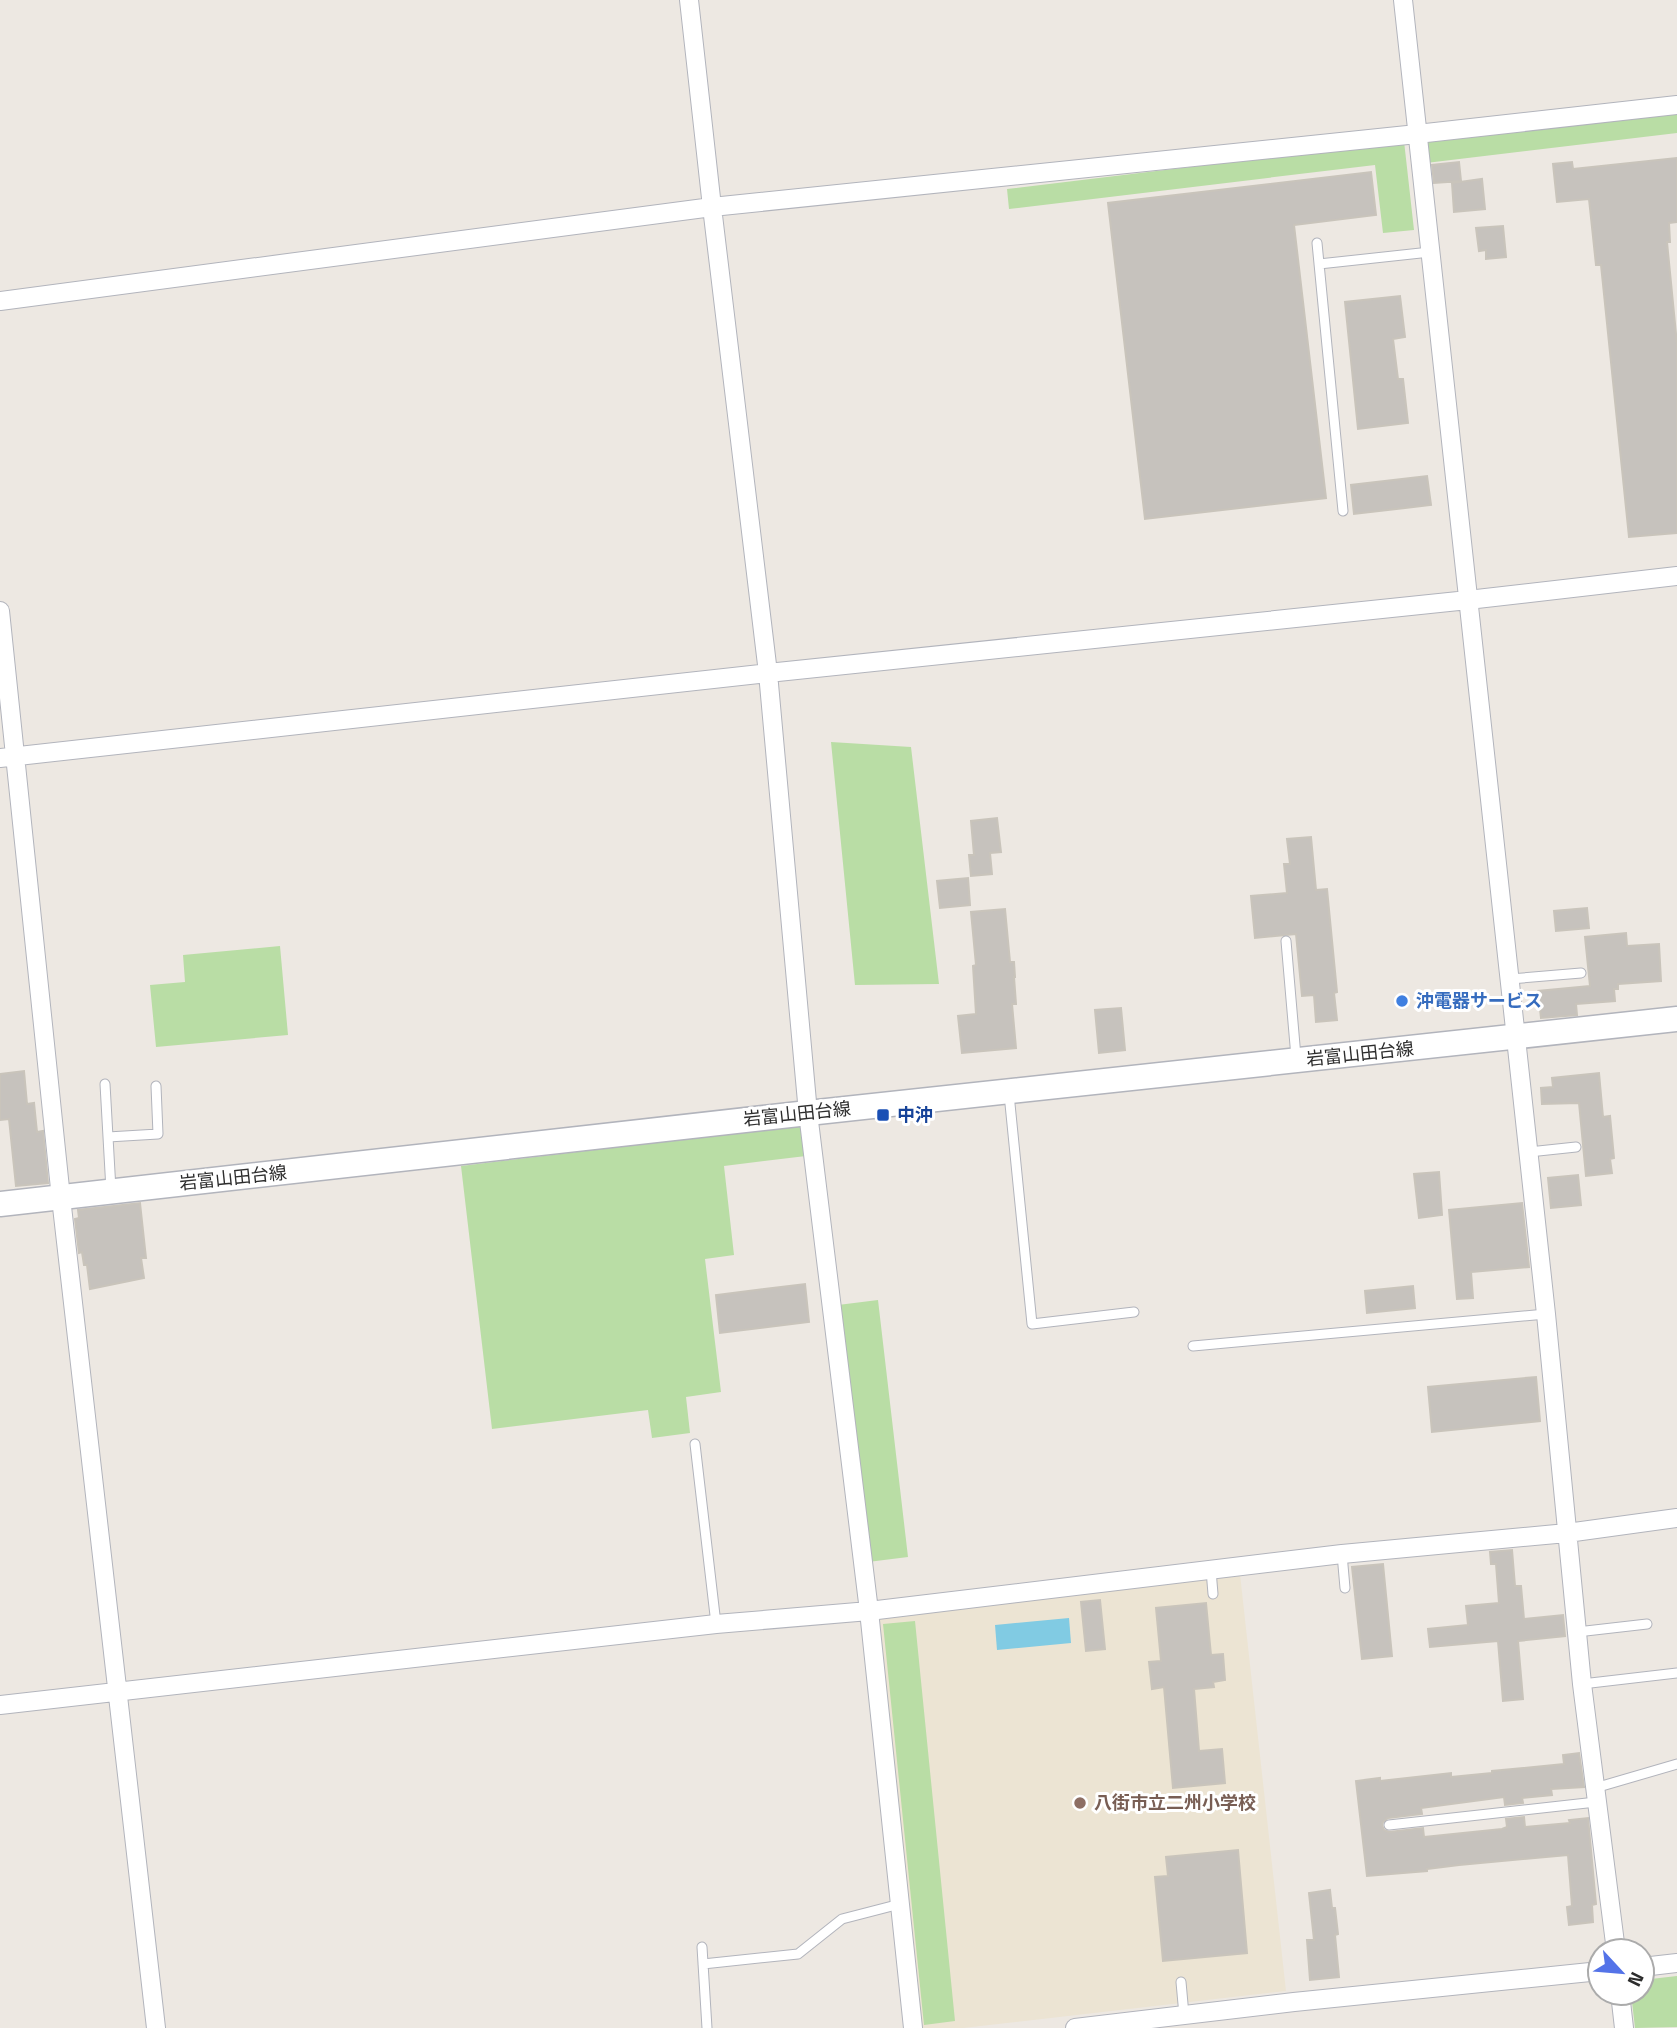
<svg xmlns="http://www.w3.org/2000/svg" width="1677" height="2028" viewBox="0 0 1677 2028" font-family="'Titillium Web','Noto Sans JP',sans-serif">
	<rect width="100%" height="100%" fill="#ede8e2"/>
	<path fill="#ece4d3" d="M1240,1574L1286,1991L963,2028H921L874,1616Z"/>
	<path fill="#b9dda5" d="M1677,112V133L1426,163L1424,142Z
		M1404,141L1414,230L1383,233L1375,165L1009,209L1007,189Z
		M831,742L911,747L939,984L855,985Z
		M280,946L288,1035L156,1047L150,985L185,982L183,955Z
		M802,1125L806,1156L724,1166L734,1255L705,1259L721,1392L686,1397L690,1433L652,1438L648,1410L492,1429L461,1166Z
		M878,1300L908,1557L868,1562L838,1305Z
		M915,1621L955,2021L924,2025L883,1624Z
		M1677,1976V2027L1635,2028L1631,1993H1642V1980Z"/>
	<path fill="#81cbe3" d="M1069,1618L1071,1643L997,1650L995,1625Z"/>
	<path fill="#c6c2bd" stroke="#c9c4bb" stroke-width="2" d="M1677,158V222L1669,223L1670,242H1667L1677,344V533L1629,537L1601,265H1596L1589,199L1557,202L1553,164L1572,162L1573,169Z
		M1459,162L1461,181L1434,183L1432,165Z
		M1371,172L1376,215L1294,225L1326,498L1145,519L1108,203Z
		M1482,179L1485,209L1454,212L1452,183Z
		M1503,226L1506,257L1486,259V250L1479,251L1476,228Z
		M1400,296L1405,337L1393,339L1398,379H1403L1408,423L1358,429L1345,302Z
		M1427,476L1431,505L1354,514L1351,485Z
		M997,818L1001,852L990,853L992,874L971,876L969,855H974L971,821Z
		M1311,837L1316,890L1327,889L1337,992L1334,993L1337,1020L1316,1022L1314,995L1302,996L1296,934L1255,938L1251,896L1287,893L1284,864H1290L1287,839Z
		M968,878L970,905L940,908L937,881Z
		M1587,908L1589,928L1556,931L1554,911Z
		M1005,909L1010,962H1014L1015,977H1014L1016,1004H1012L1016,1048L962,1053L958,1016L976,1014L973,966L976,965L971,912Z
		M1626,933L1627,946L1659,944L1661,981L1618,984V989H1614L1615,1001L1576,1004L1577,1015L1541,1018L1538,991L1590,986L1585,937Z
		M1121,1008L1125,1050L1099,1053L1095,1010Z
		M24,1071L27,1104L34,1103L37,1132L43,1131L48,1183L16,1186L9,1119L0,1120V1074Z
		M1599,1073L1603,1117L1610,1116L1614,1158L1610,1159L1612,1173L1586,1176L1579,1103L1542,1104L1541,1088L1553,1087L1552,1078Z
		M1439,1172L1442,1215L1419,1218L1414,1174Z
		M1578,1175L1581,1205L1551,1208L1548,1178Z
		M140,1203L146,1258H141L144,1278L90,1289L87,1265H84L82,1252L79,1253L75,1219L79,1218L78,1210Z
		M1522,1203L1529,1267L1471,1272L1473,1298L1457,1299L1449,1210Z
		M805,1284L809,1322L720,1333L716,1295Z
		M1413,1286L1415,1308L1367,1313L1365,1291Z
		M1536,1377L1540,1421L1432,1432L1428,1387Z
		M1512,1550L1515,1586H1521L1524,1619L1563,1615L1565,1636L1518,1641L1523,1699L1503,1701L1498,1641L1430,1647L1428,1629L1468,1625L1466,1606L1499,1603L1496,1564H1491L1490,1552Z
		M1383,1564L1392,1656L1362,1659L1352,1567Z
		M1100,1600L1105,1649L1086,1651L1081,1602Z
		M1206,1603L1211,1655L1223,1654L1225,1680L1213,1682L1214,1687L1194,1689L1199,1751L1222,1749L1225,1783L1173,1788L1164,1687L1152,1689L1149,1662L1161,1661L1156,1608Z
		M1579,1753L1584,1787L1551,1789L1552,1795L1522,1798L1523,1803L1505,1805L1504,1797L1421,1808L1422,1814L1388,1818L1383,1822L1382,1825L1384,1830L1389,1832L1423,1828L1424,1837L1502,1829L1507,1827L1506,1819L1524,1817L1525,1827L1570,1823L1569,1820L1588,1818L1596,1904L1592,1905L1593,1922L1569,1925L1567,1907L1572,1906L1568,1855L1459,1865L1427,1869V1871L1367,1876L1356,1781L1380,1778V1781L1451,1773V1777L1492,1773V1771L1564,1764L1563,1755Z
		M1238,1850L1247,1953L1163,1961L1155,1877L1168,1876L1166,1857Z
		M1330,1890L1332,1908H1335L1338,1934L1335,1935L1339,1977L1310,1980L1307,1940H1314L1309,1893Z"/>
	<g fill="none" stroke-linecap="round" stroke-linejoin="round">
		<g stroke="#b2b4bc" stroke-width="11">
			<path id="lane" d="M1317,243L1343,511
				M1319,264L1430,252
				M1286,941L1296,1057
				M1510,979L1581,973
				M105,1084L111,1190
				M1009,1094L1032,1324L1134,1312
				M108,1137L158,1134L156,1086
				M1529,1152L1576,1147
				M1193,1346L1546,1314
				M695,1444L716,1624
				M1342,1554L1345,1588
				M1211,1570L1213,1594
				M1577,1632L1647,1624
				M1582,1684L1677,1673
				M1595,1788L1677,1764
				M1389,1825L1596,1802
				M702,1947L707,2028
				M703,1964L798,1954L842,1919L900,1904
				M1181,1982L1184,2015"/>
		</g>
		<g stroke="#b2b4bc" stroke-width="20">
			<path id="street" d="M689,0L712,207L768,673L808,1113L869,1611L913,2028
				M1403,0L1546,1314L1582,1684L1616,1951
				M0,301L712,207L1417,134L1677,105
				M0,611L61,1198L156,2028
				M0,758L768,673L1468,600L1677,576
				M0,1705L716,1624L869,1611L1342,1554L1567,1533L1677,1518
				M1642,1967L1677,1963
				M1620,1993L1624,2028
				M1075,2028L1294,2002L1600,1971"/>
		</g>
		<g stroke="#b2b4bc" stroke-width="27">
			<path id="secondary" d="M0,1204L808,1113L1677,1019"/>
		</g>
		<use href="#lane" stroke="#fff" stroke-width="9"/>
		<use href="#street" stroke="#fff" stroke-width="18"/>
		<use href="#secondary" stroke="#fff" stroke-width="24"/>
	</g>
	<circle fill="#3f7fe0" stroke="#fff" stroke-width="2.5" cx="1402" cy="1001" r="7"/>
	<rect fill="#1a4fb4" stroke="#fff" stroke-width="2.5" x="876" y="1108" width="14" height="14" rx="3.5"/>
	<circle fill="#8d6e63" stroke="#fff" stroke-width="2.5" cx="1080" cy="1803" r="7"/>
	<g text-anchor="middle" stroke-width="6" stroke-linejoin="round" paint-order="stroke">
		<g font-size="18" font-weight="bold" fill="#366cbe" stroke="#fff" text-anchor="start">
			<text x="1416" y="1007">沖電器サービス</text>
		</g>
		<g font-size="18" fill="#2d2d2d" stroke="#fff">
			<text transform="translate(1360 1054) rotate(-6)" y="6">岩富山田台線</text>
			<text transform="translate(797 1114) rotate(-6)" y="6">岩富山田台線</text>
			<text transform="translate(233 1178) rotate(-6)" y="6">岩富山田台線</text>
		</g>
		<g font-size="18" font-weight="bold" fill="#164399" stroke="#fff" text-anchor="start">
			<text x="897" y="1121">中沖</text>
		</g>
		<g font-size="18" font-weight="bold" fill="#785e54" stroke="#fff" text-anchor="start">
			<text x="1094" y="1809">八街市立二州小学校</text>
		</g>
	</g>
	<g transform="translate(1621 1972) rotate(116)"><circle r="33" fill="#ffffff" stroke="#ababab" stroke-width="2"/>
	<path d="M0-5L12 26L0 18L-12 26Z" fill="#5473e8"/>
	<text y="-10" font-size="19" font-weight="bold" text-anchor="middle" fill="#2d2d2d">N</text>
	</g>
</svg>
